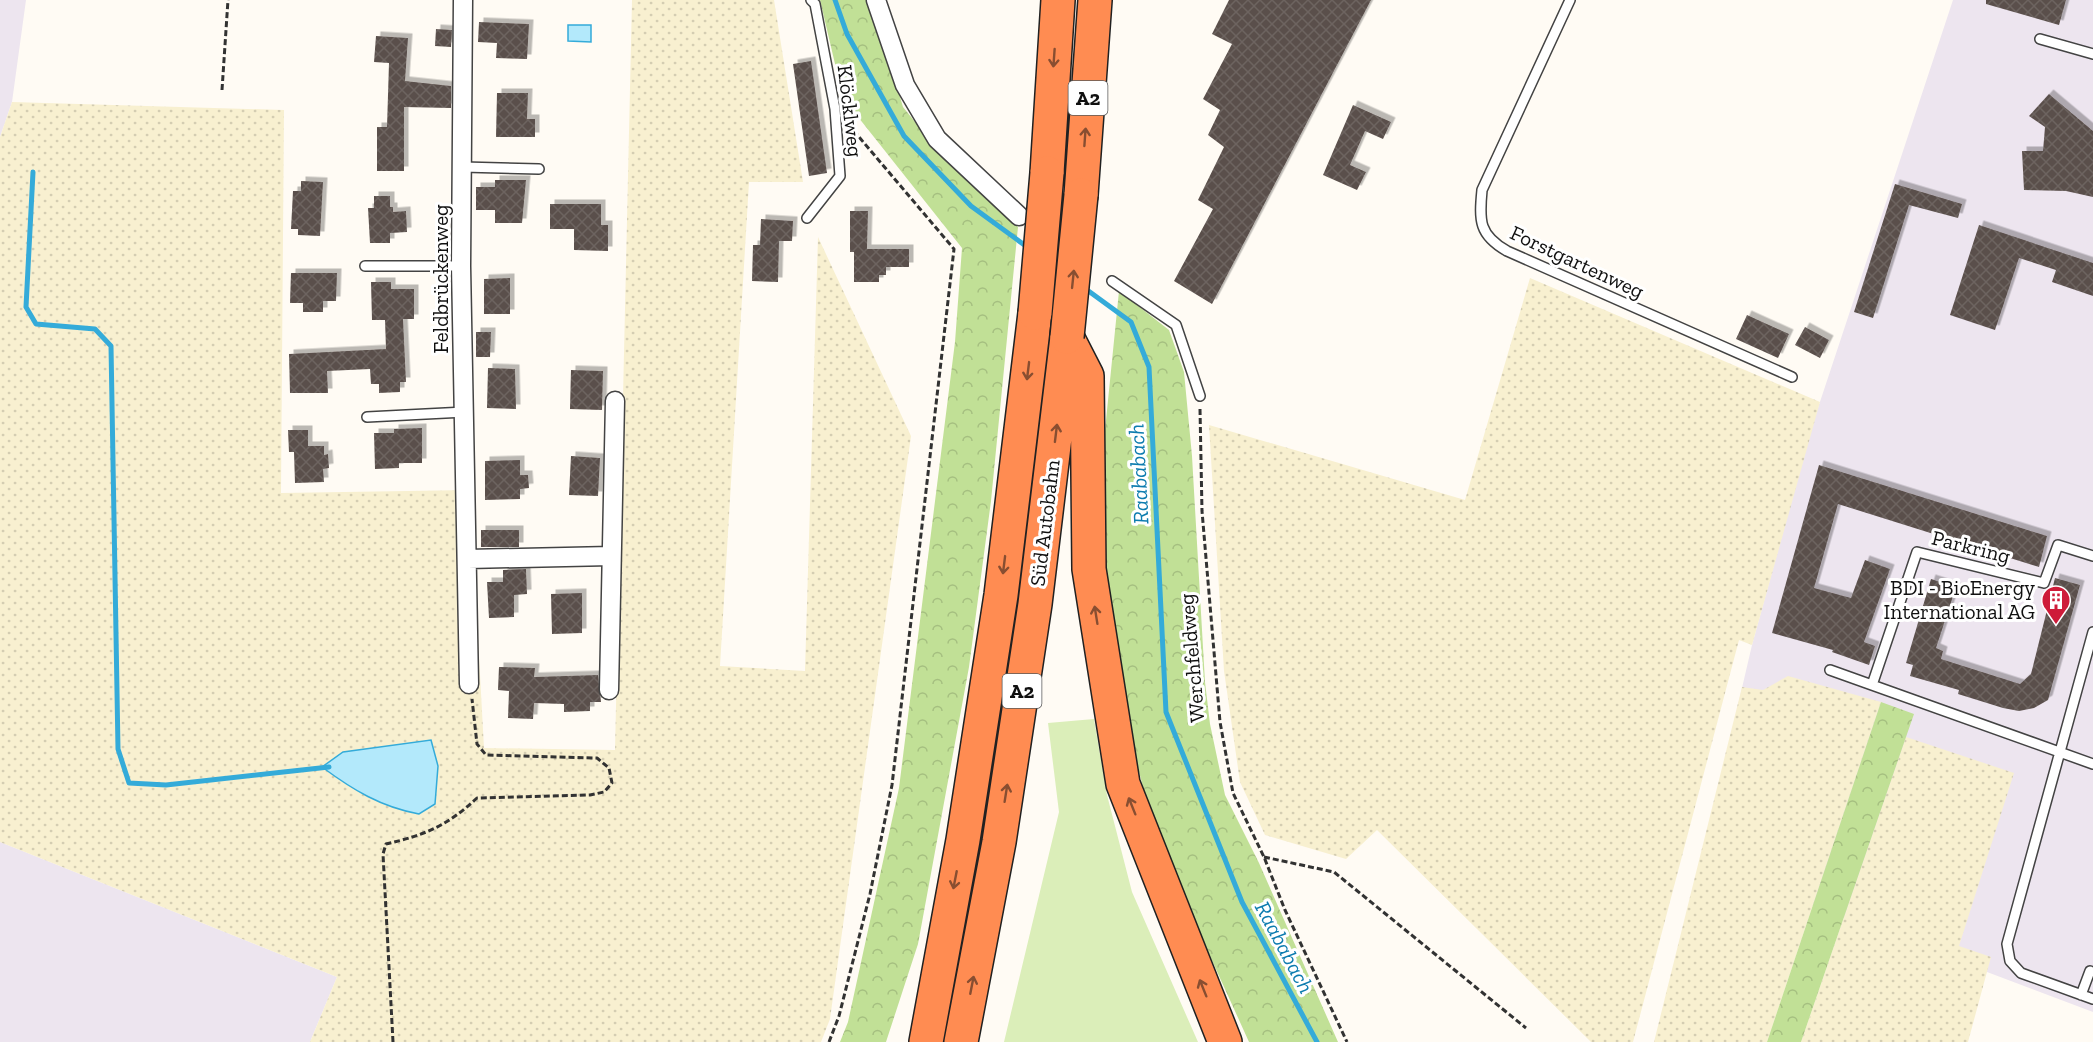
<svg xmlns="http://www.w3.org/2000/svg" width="2093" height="1042" viewBox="0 0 2093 1042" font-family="'Zilla Slab',serif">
	<defs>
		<pattern id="farmland-dots" width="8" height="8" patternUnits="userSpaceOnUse" patternTransform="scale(1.5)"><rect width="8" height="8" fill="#f8f0d0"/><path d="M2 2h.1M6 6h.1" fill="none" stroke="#d4cdb2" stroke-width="1.8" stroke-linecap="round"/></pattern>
		<pattern id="forest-crowns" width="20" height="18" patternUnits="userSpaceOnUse" patternTransform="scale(1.5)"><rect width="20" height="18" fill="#c1e096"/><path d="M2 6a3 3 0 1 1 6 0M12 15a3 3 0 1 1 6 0" fill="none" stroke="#a5bf80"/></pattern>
		<pattern id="building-cross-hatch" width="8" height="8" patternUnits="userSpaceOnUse" patternTransform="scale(1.5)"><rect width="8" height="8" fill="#5a4f4b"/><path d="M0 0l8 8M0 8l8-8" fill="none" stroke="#6d6461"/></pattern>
		<filter id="shadow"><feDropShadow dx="4.5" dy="-4.5" stdDeviation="0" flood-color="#0004"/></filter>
	</defs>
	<rect width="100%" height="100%" fill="#fffbf4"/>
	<path fill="#ede5ef" d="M0,0H26L12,102L0,137Z
		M1953,0H2093V1012L1701,864L1752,645L1813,423Z
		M0,842L337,977L310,1042H0Z"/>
	<path fill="url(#farmland-dots)" d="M632,0H774L803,182H749L720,666L805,671L818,237L911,436L830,1019L821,1042H310L337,977L0,842V137L12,102L284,110L281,493L470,490L484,748L615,750Z
		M1530,278L1820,402L1752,645L1739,640L1633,1042H1591L1377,830L1346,859L1265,835L1240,782L1224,671L1209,425L1465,500Z
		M1788,676L1881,702L1767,1042H1654L1742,687L1763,690Z
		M1906,737L2014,773L1959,946L1991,957L1968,1042H1801Z"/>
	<path fill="#dbeeb9" d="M1094,719L1107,795L1132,892L1198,1042H1004L1059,812L1048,723Z"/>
	<path fill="url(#forest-crowns)" d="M820,0H871L903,107L949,164L1018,227L991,501L969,667L918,944L886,1042H840L848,1022L899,788L955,342L962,248L843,98Z
		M1119,291L1169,330L1184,372L1192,456L1205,682L1210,724L1225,795L1259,863L1338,1042H1249L1156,837L1131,741L1099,536L1102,460Z
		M1881,702L1914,714L1906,737L1801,1042H1767Z"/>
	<path fill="#b3e9fb" stroke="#34abd9" stroke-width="1.5" d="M568,25H591V42L568,41Z
		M431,740L438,766L435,804L419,814C381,807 353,790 322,767L343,752Z"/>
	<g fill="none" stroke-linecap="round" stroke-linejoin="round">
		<path stroke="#34abd9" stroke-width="5" d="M835,0L847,34L904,136L971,206L1030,249
			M33,172L26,307L36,324L95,329L111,346L118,749L129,783L166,785L329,767
			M1083,287L1131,322L1149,367L1166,712L1242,902L1317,1042"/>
	</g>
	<path fill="url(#building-cross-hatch)" filter="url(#shadow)" d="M1229,0H1371L1212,304L1174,281L1213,209L1198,200L1224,147L1208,135L1220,110L1203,99L1232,44L1212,34Z
		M1986,0H2066L2059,25L1986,4Z
		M479,22L529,24L527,59L496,58L497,43L478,42Z
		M436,29L452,30L451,47L435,46Z
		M376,36L408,38L405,81L451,86V108L404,107V171H377V127H387L389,63L374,62Z
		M811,61L827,173L809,176L793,64Z
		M497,93H528L527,119H535V137H496Z
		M2049,94L2093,131V197L2066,191L2024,190L2022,151H2043L2045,127L2029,116Z
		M1353,105L1391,122L1383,139L1365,131L1350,165L1366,172L1357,190L1323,175Z
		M495,180H526L522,223H495V210H476V187H495Z
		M301,181L323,182L320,236L298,235V229H291L293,191H301Z
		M1895,184L1962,204L1958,218L1909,205L1873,318L1854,312Z
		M374,196H390V207H393V212L406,211L407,232L390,233V243H370L368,208H374Z
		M550,204H601V225H608V251L574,250V229H550Z
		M850,211H868L867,249H909V267H886V275H879V282H854V252H850Z
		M761,219L793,221L792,241H779L778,282L752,281L753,245H760Z
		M1979,225L2093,263V296L2052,282L2056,270L2019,258L1995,330L1950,315Z
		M291,273H337L336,301H323V312H303V303H290Z
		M510,278V314H484V279Z
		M371,282H391V289H414V319H403L406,382H400V392L379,393V384H371L370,369L327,371L328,393H290L289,354L386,349L385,320H372Z
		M1747,315L1789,334L1778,358L1736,339Z
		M1805,327L1829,340L1820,358L1795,345Z
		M476,332H491L490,357H476Z
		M488,368L515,369L516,409L487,408Z
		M571,370L603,371L602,410L570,409Z
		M422,428V463H399V468L375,469L374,433H394V429Z
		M288,430H308V446H324V455L328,454L329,468L323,469L324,482L295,483L294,452H289Z
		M571,456L600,458L598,496L569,495Z
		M520,460V475H528L529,488L520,489V499L485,500V461Z
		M1819,465L2047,536L2039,567L1838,504L1814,588L1851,598L1865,560L1890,569L1864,642L1875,646L1869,665L1832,652L1833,650L1772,633Z
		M481,530H519V547H481Z
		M526,569L527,594L514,595V617L489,618L487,582H503V570Z
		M2055,578L2080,585L2048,700L2034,708L2019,711L2003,708L1958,694L1959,690L1910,676L1913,665L1906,663L1931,579L1956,587L1936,648L1943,651L1941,659L2020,684L2031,674Z
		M582,593V633L552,634L551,594Z
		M499,667L535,668L534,677L598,675L601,702H590V711L564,712V704L534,703L533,719L508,718L509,691L498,690Z"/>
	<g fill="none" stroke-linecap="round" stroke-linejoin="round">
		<g stroke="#434343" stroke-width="12">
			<path id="service" d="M1570,0L1482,190C1479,221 1479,235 1507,251L1792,377
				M2040,39L2093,54
				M463,167L539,169
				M807,218L840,176L835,109L815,4L811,0
				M365,266H461
				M1112,281L1176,325L1200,396
				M367,417L465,412
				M2093,632L2007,944L2010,961L2021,973L2093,999
				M1830,670L2093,764
				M1872,685L1917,552L2044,583L2058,545L2093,556
				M2081,995L2090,971"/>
		</g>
		<g stroke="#434343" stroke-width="21">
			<path id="minor" d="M463,0L461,266L469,684
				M876,0L905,85L937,139L1019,216
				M468,559L611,556
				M609,690L615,401"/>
		</g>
		<g stroke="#212121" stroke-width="36">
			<path id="motorway" d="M1047,173L1058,0
				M1081,195L1095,0
				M1067,337L1087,376L1089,569L1123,784L1225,1042
				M926,1042L963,840L1001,595L1035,313
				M961,1042L999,842L1035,604L1067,337"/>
		</g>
		<path stroke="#323232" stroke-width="3" stroke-dasharray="6 3" stroke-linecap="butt" d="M222,90L228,0
			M1200,409L1202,511L1220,722L1233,793L1264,857L1285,910L1347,1042
			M1264,857L1334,872L1526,1028
			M393,1042L383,854L386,844C425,835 447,826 477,798L590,795L604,792L612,783L609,768L597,758L486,755L477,744L472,699
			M829,1042L839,1016L870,894L892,785L954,249L848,124"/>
		<use href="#service" stroke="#fff" stroke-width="9"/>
		<use href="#minor" stroke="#fff" stroke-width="18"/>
		<use href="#motorway" stroke="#ff8c52" stroke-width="33"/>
		<g stroke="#212121" stroke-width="36" stroke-linecap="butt">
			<path id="motorway-bridge" d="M1035,313L1047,173
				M1067,337L1081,195"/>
		</g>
		<use href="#motorway-bridge" stroke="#ff8c52" stroke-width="33"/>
	</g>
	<defs><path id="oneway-shaft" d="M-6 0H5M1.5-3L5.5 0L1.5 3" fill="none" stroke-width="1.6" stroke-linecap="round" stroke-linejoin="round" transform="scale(1.5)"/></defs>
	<g stroke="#884e31">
		<use href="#oneway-shaft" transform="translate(1054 58) rotate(94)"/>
		<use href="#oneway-shaft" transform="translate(1085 137) rotate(-86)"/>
		<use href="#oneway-shaft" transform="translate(1073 279) rotate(-84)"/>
		<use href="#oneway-shaft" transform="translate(1028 371) rotate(97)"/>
		<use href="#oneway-shaft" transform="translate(1056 433) rotate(-83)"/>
		<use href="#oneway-shaft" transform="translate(1004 565) rotate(97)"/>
		<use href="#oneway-shaft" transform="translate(1096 615) rotate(-99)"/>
		<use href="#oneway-shaft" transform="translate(1006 793) rotate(-81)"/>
		<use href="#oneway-shaft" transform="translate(1132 806) rotate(-112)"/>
		<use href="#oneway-shaft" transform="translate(955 880) rotate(101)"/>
		<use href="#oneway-shaft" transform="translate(972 985) rotate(-79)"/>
		<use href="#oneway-shaft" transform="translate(1203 988) rotate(-112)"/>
	</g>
	<defs>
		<g id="building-pin" transform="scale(1.5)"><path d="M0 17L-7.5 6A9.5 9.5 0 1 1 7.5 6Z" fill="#ce1b39" stroke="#fff"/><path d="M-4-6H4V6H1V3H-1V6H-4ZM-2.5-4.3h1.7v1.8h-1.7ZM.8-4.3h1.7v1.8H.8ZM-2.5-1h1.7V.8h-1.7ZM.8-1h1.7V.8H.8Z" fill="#fff"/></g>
	</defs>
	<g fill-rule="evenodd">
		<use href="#building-pin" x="2056" y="600"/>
	</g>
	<g text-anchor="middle" stroke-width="6" stroke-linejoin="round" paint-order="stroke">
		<g fill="#fff" stroke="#585858" stroke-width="1.5">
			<rect x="1068.5" y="81" width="39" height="34" rx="4.5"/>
			<rect x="1002.5" y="674" width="39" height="34" rx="4.5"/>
		</g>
		<g font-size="20" font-weight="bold" fill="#101010">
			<text x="1088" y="105">A2</text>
			<text x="1022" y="698">A2</text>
		</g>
		<g font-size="21" fill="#101010" stroke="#fff">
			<text transform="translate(850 111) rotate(83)" y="7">Klöcklweg</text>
			<text transform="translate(1577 262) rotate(25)" y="7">Forstgartenweg</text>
			<text transform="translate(441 279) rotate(-90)" y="7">Feldbrückenweg</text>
			<text transform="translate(1045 523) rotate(-83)" y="7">Süd Autobahn</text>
			<text transform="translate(1971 547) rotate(14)" y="7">Parkring</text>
			<text transform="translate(1192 658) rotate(-95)" y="7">Werchfeldweg</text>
		</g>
		<g font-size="21" fill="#101010" stroke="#fff" text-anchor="end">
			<text x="2035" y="595">BDI - BioEnergy<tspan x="2035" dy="24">International AG</tspan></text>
		</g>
		<g font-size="22" font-style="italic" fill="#0d7caf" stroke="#fff">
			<text transform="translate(1138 474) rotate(-93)" y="8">Raababach</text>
			<text transform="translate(1285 947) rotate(62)" y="8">Raababach</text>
		</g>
	</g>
</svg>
